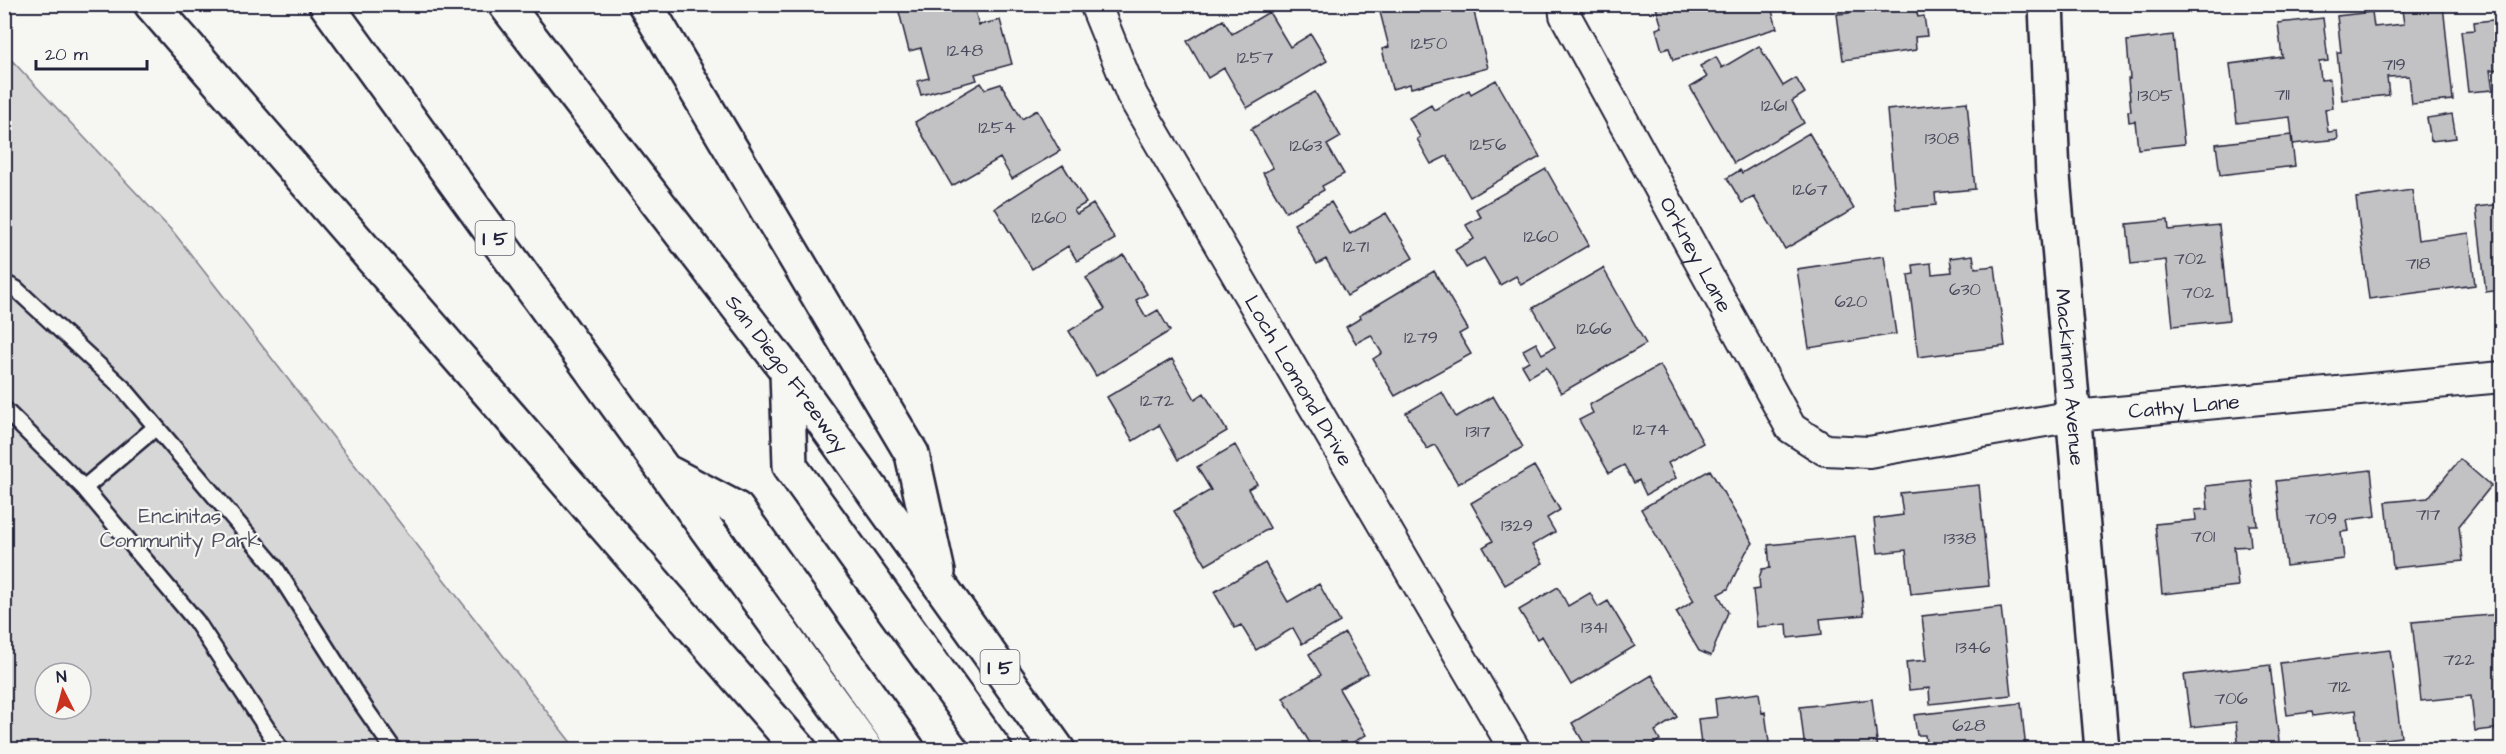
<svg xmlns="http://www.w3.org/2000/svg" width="2506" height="754" viewBox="0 0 2506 754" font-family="'Architects Daughter',sans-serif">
	<rect width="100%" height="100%" fill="#f6f6f2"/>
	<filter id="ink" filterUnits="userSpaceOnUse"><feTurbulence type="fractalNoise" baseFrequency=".0167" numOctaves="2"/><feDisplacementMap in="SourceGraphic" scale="12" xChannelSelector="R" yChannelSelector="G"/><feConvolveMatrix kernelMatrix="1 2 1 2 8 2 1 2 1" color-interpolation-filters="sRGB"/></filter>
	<g filter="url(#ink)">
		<path fill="#d7d7d7" stroke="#7c7c89" stroke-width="1.5" fill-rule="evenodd" d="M4,52L175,234L576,749H5ZM45,673H81V709H45Z"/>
		<path fill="#c2c2c4" stroke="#22223b" stroke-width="1.5" d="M897,4H973L979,25L1000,20L1012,64L975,74L977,80L921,95L917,81L929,78L921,48L909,51Z
			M1172,4H1209L1173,9Z
			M1472,4L1488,68L1411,88L1410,84L1392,89L1382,49L1389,47L1379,8L1390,4Z
			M1655,4H1770L1777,28L1673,60L1669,48L1662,50L1656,29L1662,27Z
			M1848,4H1919L1920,8L1916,9L1918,17L1924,16L1927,36L1915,37L1916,50L1843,60L1837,14L1849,13Z
			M2443,5L2453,100L2412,104L2409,76L2387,77L2389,95L2342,100L2337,52H2341L2337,16L2372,12L2374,27L2404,24L2402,10Z
			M1269,12L1290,47L1311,34L1327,61L1247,108L1224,68L1208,78L1187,41L1223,20L1232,34Z
			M2323,18L2328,61L2319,62L2321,80L2330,79L2333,108L2325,109L2328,132L2337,131L2338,139L2293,144L2290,117L2237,123L2230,64L2282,57L2278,23Z
			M2502,19V69L2490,70L2493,90L2468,92L2461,31L2475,30L2474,22Z
			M2173,35L2184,144L2138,149L2135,121L2129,122L2128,111H2131L2128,79H2130L2127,41Z
			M1759,46L1783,86L1796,78L1805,93L1792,101L1804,123L1734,163L1690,87L1707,77L1700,66L1716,57L1722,68Z
			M1496,80L1540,157L1470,197L1447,156L1431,164L1417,139L1420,137L1409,118L1431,105L1434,110L1469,90L1471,94Z
			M981,83L985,89L1001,84L1022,119L1037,110L1060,151L1012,179L1000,158L952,186L915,122Z
			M1315,92L1341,137L1327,145L1344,174L1322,186L1324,190L1286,212L1263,173L1273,168L1251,129Z
			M1967,102L1975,189L1935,193L1936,205L1896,209L1887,110Z
			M2452,114L2456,138L2431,141L2427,118Z
			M1809,133L1854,209L1785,249L1754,197L1742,203L1727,178L1740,170L1742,173Z
			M2291,135L2295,166L2220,175L2216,144Z
			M1063,165L1086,203L1074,210L1077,214L1093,204L1115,239L1077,261L1068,246L1032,269L995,208Z
			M1546,169L1589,245L1521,285L1516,276L1500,285L1484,258L1466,268L1455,250L1474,239L1466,225L1481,217L1476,209Z
			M2412,190L2418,240L2469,233L2475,285L2369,299L2356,198Z
			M1331,202L1350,234L1386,213L1413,258L1347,296L1326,259L1317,264L1294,224Z
			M2502,204V290L2486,292L2476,207Z
			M2168,220L2169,230L2219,225L2229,320L2173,326L2166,260L2131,264L2127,224Z
			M1124,255L1147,294L1136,300L1146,317L1158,310L1170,331L1096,376L1069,331L1105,309L1086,278Z
			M1973,255L1975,268L1995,266L2005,346L1918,357L1908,275L1914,274L1913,265L1931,263L1932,274L1952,272L1950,258Z
			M1884,256L1896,334L1809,348L1797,269Z
			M1603,268L1646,344L1561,393L1546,367L1529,377L1522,365L1529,361L1523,350L1536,343L1542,354L1555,347L1533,308Z
			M1434,271L1468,329L1459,334L1471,354L1395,396L1373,359L1382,353L1371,335L1356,343L1346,327L1361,318L1359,316Z
			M1172,359L1195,399L1204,393L1227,431L1178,460L1159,425L1133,441L1107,397Z
			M1660,365L1703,443L1668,463L1676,478L1646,495L1639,480L1634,483L1624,465L1609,473L1579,420L1593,413L1589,405Z
			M1442,392L1456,417L1493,396L1523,447L1458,484L1435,445L1427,449L1406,413Z
			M1235,445L1257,484L1248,489L1270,528L1206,565L1174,511L1211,490L1197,467Z
			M2460,459L2491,486L2459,526L2463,561L2393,568L2386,502L2428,498Z
			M1534,466L1560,510L1547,518L1555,532L1532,545L1543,563L1505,585L1483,547L1493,541L1471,503Z
			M1710,470L1753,543L1746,552L1728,589L1718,594L1728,612L1711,656L1699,651L1676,612L1694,601L1641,509Z
			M2371,470L2376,516L2347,520L2349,531L2341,532L2344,559L2286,566L2276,481Z
			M2252,481L2257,525H2249L2251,546L2234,547L2238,586L2162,594L2155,524L2196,520L2195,510L2208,509L2206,486Z
			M1979,485L1989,586L1911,594L1906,550L1878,553L1874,519L1903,515L1900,493Z
			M1855,536L1864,615L1820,619L1822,634L1788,638L1787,624L1757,627L1753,590L1760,589L1759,578L1762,569L1770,568L1768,545Z
			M1265,563L1288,602L1319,584L1340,622L1302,644L1293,628L1256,650L1241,625L1235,628L1214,592Z
			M1558,587L1568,606L1590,593L1598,607L1608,601L1635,646L1571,685L1542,636L1537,639L1519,610Z
			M2001,607L2011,695L1930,704L1929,688L1909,690L1906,662L1927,660L1922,616Z
			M2502,614V728L2475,731L2471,696L2421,701L2412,622Z
			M1345,633L1368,673L1339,689L1366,735L1340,750H1314L1283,698L1321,675L1309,654Z
			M2390,650L2401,737L2360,742L2356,710L2313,716L2312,712L2287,715L2280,663Z
			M2270,665L2280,750H2239L2236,722L2191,727L2184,675Z
			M1652,675L1677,717L1655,731L1660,740L1650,746L1652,750H1588L1572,723Z
			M1759,693L1762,713L1765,712L1770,750H1694V746L1701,745L1698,719L1717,717L1715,699Z
			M1872,699L1878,750H1805L1800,707Z
			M2021,703L2026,750H1927L1925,735H1917L1914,715Z"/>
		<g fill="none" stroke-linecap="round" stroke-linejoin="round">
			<g stroke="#22223b" stroke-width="20">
				<path id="service" d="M4,283L16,289L124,389L274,566L364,707L394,750
					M4,409L84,488L196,621L281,750
					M84,488L156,427"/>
			</g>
			<g stroke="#22223b" stroke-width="34">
				<g id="minor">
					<path id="s1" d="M1095,4L1132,95L1515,750"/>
					<path id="s2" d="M1564,4L1565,15L1791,428L1825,450L1869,452L2074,416L2502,377"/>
				</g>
			</g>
			<g stroke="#22223b" stroke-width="38">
				<g id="tertiary">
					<path id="s3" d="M2046,4L2053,176L2102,750"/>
				</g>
			</g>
			<g stroke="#22223b" stroke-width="38">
				<g id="motorway">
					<path d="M151,4L800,750"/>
					<path d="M326,4L867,750"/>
					<path id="s4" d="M505,4L787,371L1058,750"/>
					<path d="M645,4L912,454L938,572"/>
					<path d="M787,371L790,466L995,750"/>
					<path d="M671,474L737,509L908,750"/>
				</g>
			</g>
			<use href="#service" stroke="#f6f6f2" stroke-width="15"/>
			<use href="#minor" stroke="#f6f6f2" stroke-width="30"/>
			<use href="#tertiary" stroke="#f6f6f2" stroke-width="33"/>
			<use href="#motorway" stroke="#f6f6f2" stroke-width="33"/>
		</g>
	</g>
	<g text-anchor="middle" stroke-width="4.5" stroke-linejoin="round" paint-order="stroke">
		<g font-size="18" fill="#4a4a5d">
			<text x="1429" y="49">1250</text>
			<text x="965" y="56">1248</text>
			<text x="1255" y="63">1257</text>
			<text x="2394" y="70">719</text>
			<text x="2282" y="100">711</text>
			<text x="2155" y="101">1305</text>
			<text x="1774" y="111">1261</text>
			<text x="997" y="133">1254</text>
			<text x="1942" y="144">1308</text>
			<text x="1488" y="150">1256</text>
			<text x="1306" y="151">1263</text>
			<text x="1810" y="195">1267</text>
			<text x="1049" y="223">1260</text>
			<text x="1541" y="242">1260</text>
			<text x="1356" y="252">1271</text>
			<text x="2190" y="264">702</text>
			<text x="2418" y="269">718</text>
			<text x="1965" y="295">630</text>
			<text x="2198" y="298">702</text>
			<text x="1851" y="307">620</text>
			<text x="1594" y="334">1266</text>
			<text x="1421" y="343">1279</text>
			<text x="1157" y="406">1272</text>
			<text x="1651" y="435">1274</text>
			<text x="1478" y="437">1317</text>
			<text x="2428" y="520">717</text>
			<text x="2321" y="524">709</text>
			<text x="1517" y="531">1329</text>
			<text x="2203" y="542">701</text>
			<text x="1960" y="544">1338</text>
			<text x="1594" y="633">1341</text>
			<text x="1973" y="653">1346</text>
			<text x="2459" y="665">722</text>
			<text x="2339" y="692">712</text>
			<text x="2231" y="704">706</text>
			<text x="1969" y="731">628</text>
		</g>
		<g fill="#f6f6f2" stroke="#626272" stroke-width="1.5">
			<rect x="475.5" y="221" width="39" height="34" rx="4.5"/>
			<rect x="980.5" y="650" width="39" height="34" rx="4.5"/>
		</g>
		<g font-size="20" font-weight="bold" fill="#22223b">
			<text x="495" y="245">I 5</text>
			<text x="1000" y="674">I 5</text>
		</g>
		<g font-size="21" fill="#22223b" stroke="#f6f6f2">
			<text dy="7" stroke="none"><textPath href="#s2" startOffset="284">Orkney Lane</textPath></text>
			<text dy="7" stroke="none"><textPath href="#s4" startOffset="465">San Diego Freeway</textPath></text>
			<text dy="7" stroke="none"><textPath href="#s3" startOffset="374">Mackinnon Avenue</textPath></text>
			<text dy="7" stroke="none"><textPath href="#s1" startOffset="429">Loch Lomond Drive</textPath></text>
			<text dy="7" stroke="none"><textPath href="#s2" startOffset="885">Cathy Lane</textPath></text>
		</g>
		<g font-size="21" fill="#4f4f62" stroke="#f6f6f2">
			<text x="180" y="523">Encinitas<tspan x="180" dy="24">Community Park</tspan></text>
		</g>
	</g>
	<rect width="2506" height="754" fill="none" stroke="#f6f6f2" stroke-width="24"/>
	<rect x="12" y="12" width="2482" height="730" fill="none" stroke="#22223b" stroke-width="2" filter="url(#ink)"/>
	<g transform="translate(63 691) rotate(354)"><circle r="28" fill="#f6f6f2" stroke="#a1a1a9" stroke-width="1.5"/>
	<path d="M0-4.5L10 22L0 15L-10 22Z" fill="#c8321e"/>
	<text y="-9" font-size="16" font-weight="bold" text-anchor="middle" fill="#22223b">N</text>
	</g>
	<path d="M36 60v9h111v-9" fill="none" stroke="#22223b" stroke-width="3"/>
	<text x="45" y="60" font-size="18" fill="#22223b" stroke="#f6f6f2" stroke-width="4.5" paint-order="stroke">20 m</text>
</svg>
